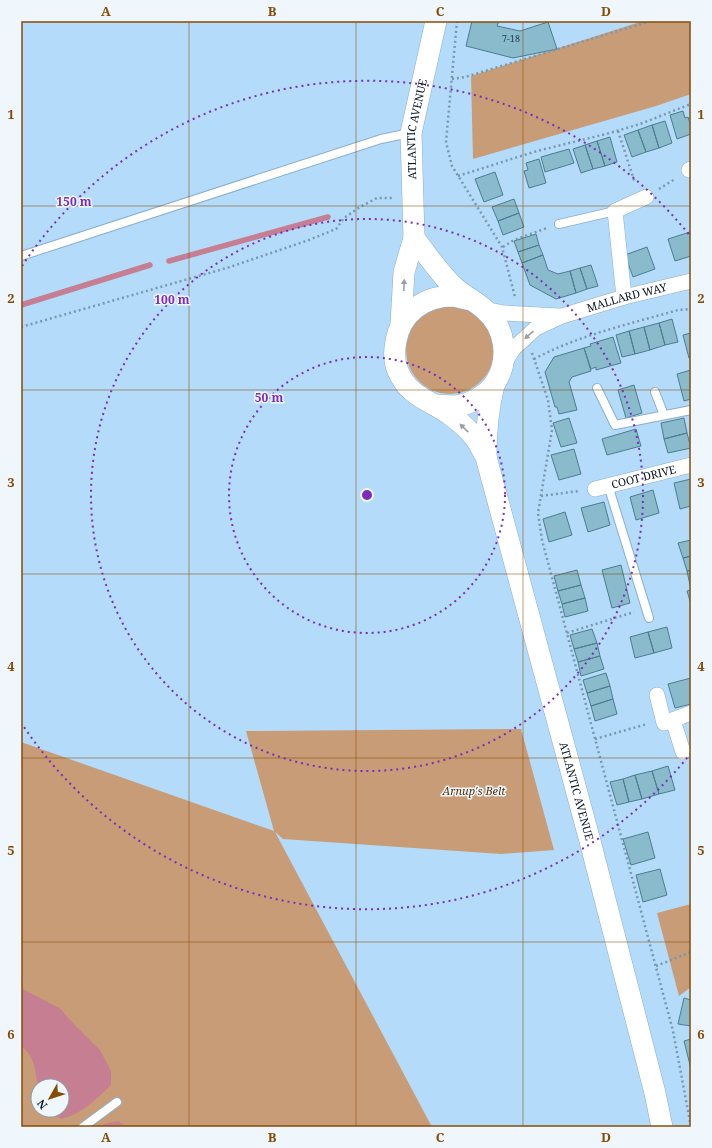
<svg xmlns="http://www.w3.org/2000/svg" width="712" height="1148" viewBox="0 0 712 1148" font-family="'Noto Serif',serif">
	<rect width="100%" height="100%" fill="#b4dbf9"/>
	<path fill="#c89c76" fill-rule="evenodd" d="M643,21H691V94L656,106L473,159L471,76Z
		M406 350a44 44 0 1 1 88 0a44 44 0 1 1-88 0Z
		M521,729L554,850L501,854L283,839L275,832L432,1127H21V742L274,831L246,731ZM38,1086H62V1110H38Z
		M691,904V987L679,996L657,913Z"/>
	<path fill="#c67f92" d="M21,988L61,1009L70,1020L100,1050L111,1071V1085C97,1099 80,1115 61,1119L47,1110H62V1086H38V1097C36,1078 38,1059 21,1046Z
		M118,1121L127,1127H100L104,1124Z"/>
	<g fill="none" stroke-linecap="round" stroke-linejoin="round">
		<path stroke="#c67f92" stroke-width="5.5" d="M169,261L328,217
			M21,305L150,265"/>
	</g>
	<path fill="#89bbcd" stroke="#4c7d8d" d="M472,21H499L497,26L520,31L548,22L557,49L513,58L466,46Z
		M683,111L685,118L688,117L691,127V134L677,139L670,115Z
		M665,121L672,143L659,148L652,125Z
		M652,125L659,148L646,152L638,130Z
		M638,130L646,152L632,157L624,135Z
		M610,137L617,162L605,166L597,141Z
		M597,141L605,166L593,169L585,145Z
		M585,145L593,169L581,173L573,149Z
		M569,149L574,163L545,172L541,157Z
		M539,159L546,183L529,188L524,171L528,170L526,163Z
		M495,172L503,195L484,202L475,179Z
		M514,199L519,213L498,221L492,207Z
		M519,213L524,227L503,235L498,221Z
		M690,232L691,256L675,261L668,239Z
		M536,234L539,245L518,252L514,241Z
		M539,245L543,255L522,263L518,252Z
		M647,247L655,269L633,277L625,255Z
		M543,255L548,270L558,274L570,271L576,293L556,299L530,285L522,263Z
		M591,265L598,286L587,289L580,268Z
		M580,268L587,289L576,293L570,271Z
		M672,319L678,342L665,345L659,323Z
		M659,323L665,345L650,350L644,327Z
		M644,327L650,350L635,354L629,331Z
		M629,331L635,354L622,357L616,335Z
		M691,333V358H689L683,335Z
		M613,337L621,363L596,370V367L591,369L584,348L591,346L590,344Z
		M584,348L591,371L572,377L569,382L577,410L559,414L557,407H555L545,372L554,357Z
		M691,370V399L684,401L677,374Z
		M634,385L642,413L626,418L618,390Z
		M569,418L577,443L561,447L553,423Z
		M684,418L687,433L664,439L661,423Z
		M636,429L641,446L607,455L602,439Z
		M687,433L691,448L668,453L664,439Z
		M574,449L581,474L559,480L551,455Z
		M691,479V506L680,509L674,483Z
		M653,490L659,513L636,520L630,497Z
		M604,502L610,525L588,532L581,508Z
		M565,512L572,535L549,542L543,519Z
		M691,540V556L683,558L678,543Z
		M691,556V570L687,571L683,558Z
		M621,565L630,603L612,608L602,570Z
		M577,570L581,585L558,591L554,576Z
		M691,570V584L690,585L687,571Z
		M581,585L585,598L562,604L558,591Z
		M691,590V604L687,591Z
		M585,598L588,611L565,617L562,604Z
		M667,627L672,648L654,653L648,632Z
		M592,629L597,643L574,649L570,635Z
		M648,632L654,653L635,658L630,637Z
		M597,643L600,656L578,662L574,649Z
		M600,656L604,669L581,676L578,662Z
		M606,673L610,686L587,693L583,680Z
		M691,678V704L675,708L668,684Z
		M610,686L613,699L591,706L587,693Z
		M613,699L617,714L595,721L591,706Z
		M668,766L675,790L659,794L652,771Z
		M652,771L659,794L642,799L635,775Z
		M635,775L642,799L629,802L623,779Z
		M623,779L629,802L617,805L610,782Z
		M648,832L655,858L631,865L623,839Z
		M660,869L667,895L643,902L636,875Z
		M684,998L691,1000V1026L678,1024Z
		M691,1039V1069L684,1041Z"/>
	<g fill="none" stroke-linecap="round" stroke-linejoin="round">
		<g stroke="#8aafcc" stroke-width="10">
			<path id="lane" d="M559,224L615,211
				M21,256L381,139L410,133
				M597,388L615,425L691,410
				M655,392L664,415
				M608,485L649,618
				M83,1127L117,1102"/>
		</g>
		<g stroke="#8aafcc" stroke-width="16">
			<g id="street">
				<path d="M689,170L691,169"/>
				<path d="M624,297L615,211L646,197"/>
				<path d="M484,309L504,313L559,316"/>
				<path id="s1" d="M503,365L514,348L536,328L562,316L624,297L691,281"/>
				<path id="s2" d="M595,489L691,465"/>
				<path d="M657,695L664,723L691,713"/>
				<path d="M673,720L683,752"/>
			</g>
		</g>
		<g stroke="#8aafcc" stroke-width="22">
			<g id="secondary">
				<path d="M414,238C426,253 437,270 450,283C460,294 474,300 484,309C506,327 510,360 495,383C487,395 468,406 454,406C448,406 442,405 436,405"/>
				<path id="s3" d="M471,300C465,299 459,297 453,296C424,296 401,313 396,341C394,351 394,362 398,371C410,399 432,400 453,417C461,423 470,431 475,438C480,444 482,451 486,457L590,841L655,1093L662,1127"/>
				<path id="s4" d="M401,324L404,272L414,238L411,133L436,21"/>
				<path d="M486,456C486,432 488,409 494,385"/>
			</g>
		</g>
		<path stroke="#7998af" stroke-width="2.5" stroke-dasharray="2 3" stroke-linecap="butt" d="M457,21L446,142L452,166L502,247L515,297
			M452,79L465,77L651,21
			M618,131L635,183
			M458,176L537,151L606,134L640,124L691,104
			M659,189L675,179
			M503,247L514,240L547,228
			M21,327L230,267L309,240L336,229L344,218L360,207L377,198H394
			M532,353L548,400L552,430L538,513L542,540L673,1031L691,1127
			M534,359C579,335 630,324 678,310L691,309
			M541,496L579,491
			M567,633L634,612
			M595,739L647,724
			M656,966L691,952"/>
		<use href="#lane" stroke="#fff" stroke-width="8"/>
		<use href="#street" stroke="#fff" stroke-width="15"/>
		<use href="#secondary" stroke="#fff" stroke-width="21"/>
	</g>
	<defs><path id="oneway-solid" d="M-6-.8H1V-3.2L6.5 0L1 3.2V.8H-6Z"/></defs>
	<g fill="#9ca1a5">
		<use href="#oneway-solid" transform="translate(404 285) rotate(-88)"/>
		<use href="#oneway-solid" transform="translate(529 335) rotate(139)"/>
		<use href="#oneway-solid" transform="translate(464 428) rotate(-136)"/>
	</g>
	<path fill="none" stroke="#874c04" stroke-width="1" stroke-opacity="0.55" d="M189,21V1127M356,21V1127M523,21V1127M21,206H691M21,390H691M21,574H691M21,758H691M21,942H691"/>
	<g fill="none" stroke="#7b2cbf" stroke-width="2" stroke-dasharray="2 4">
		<circle cx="367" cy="495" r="138"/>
		<circle cx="367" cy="495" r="276"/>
		<path d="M691 753A414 414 0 0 1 22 724M22 266A414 414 0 0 1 691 237"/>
	</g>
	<g text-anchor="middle" stroke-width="3" stroke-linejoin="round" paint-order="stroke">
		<g font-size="9" fill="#283e4a">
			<text x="511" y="42">7-18</text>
		</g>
		<g font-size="11" fill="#07151f" stroke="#eff7fd">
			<text dy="4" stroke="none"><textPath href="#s4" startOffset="197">ATLANTIC AVENUE</textPath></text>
			<text dy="4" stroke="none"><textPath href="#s1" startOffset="146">MALLARD WAY</textPath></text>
			<text dy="4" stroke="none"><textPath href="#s2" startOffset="50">COOT DRIVE</textPath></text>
			<text dy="4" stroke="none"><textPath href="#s3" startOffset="600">ATLANTIC AVENUE</textPath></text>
		</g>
		<g font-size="11" font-style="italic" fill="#532e07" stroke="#eff7fd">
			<text x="474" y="795">Arnup's Belt</text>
		</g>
	</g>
	<circle cx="367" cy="495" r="6" fill="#7b2cbf" stroke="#eff7fd" stroke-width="2"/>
	<g font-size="12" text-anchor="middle" font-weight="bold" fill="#7b2cbf" stroke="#eff7fd" stroke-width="3" stroke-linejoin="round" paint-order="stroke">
		<text x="74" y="206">150 m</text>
		<text x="172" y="304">100 m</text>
		<text x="269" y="402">50 m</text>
	</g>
	<rect width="712" height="1148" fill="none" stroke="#eff7fd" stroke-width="44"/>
	<g transform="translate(50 1098) rotate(231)"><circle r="19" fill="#eff7fd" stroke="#929da4"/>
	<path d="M0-3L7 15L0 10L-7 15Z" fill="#874c04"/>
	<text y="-6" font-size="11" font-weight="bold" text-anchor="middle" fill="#07151f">N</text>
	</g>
	<rect x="22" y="22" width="668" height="1104" fill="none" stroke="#874c04" stroke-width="1.5"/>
	<g font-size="13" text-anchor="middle" font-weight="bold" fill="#874c04">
		<text x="106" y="16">A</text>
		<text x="272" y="16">B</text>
		<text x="440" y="16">C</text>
		<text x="606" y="16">D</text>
		<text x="11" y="119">1</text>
		<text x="701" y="119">1</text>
		<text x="11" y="303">2</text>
		<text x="701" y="303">2</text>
		<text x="11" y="487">3</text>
		<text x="701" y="487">3</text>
		<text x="11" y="671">4</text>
		<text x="701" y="671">4</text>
		<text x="11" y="855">5</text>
		<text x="701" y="855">5</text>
		<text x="11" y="1039">6</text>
		<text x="701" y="1039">6</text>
		<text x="106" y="1142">A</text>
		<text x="272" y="1142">B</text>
		<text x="440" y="1142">C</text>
		<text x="606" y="1142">D</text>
	</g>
</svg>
